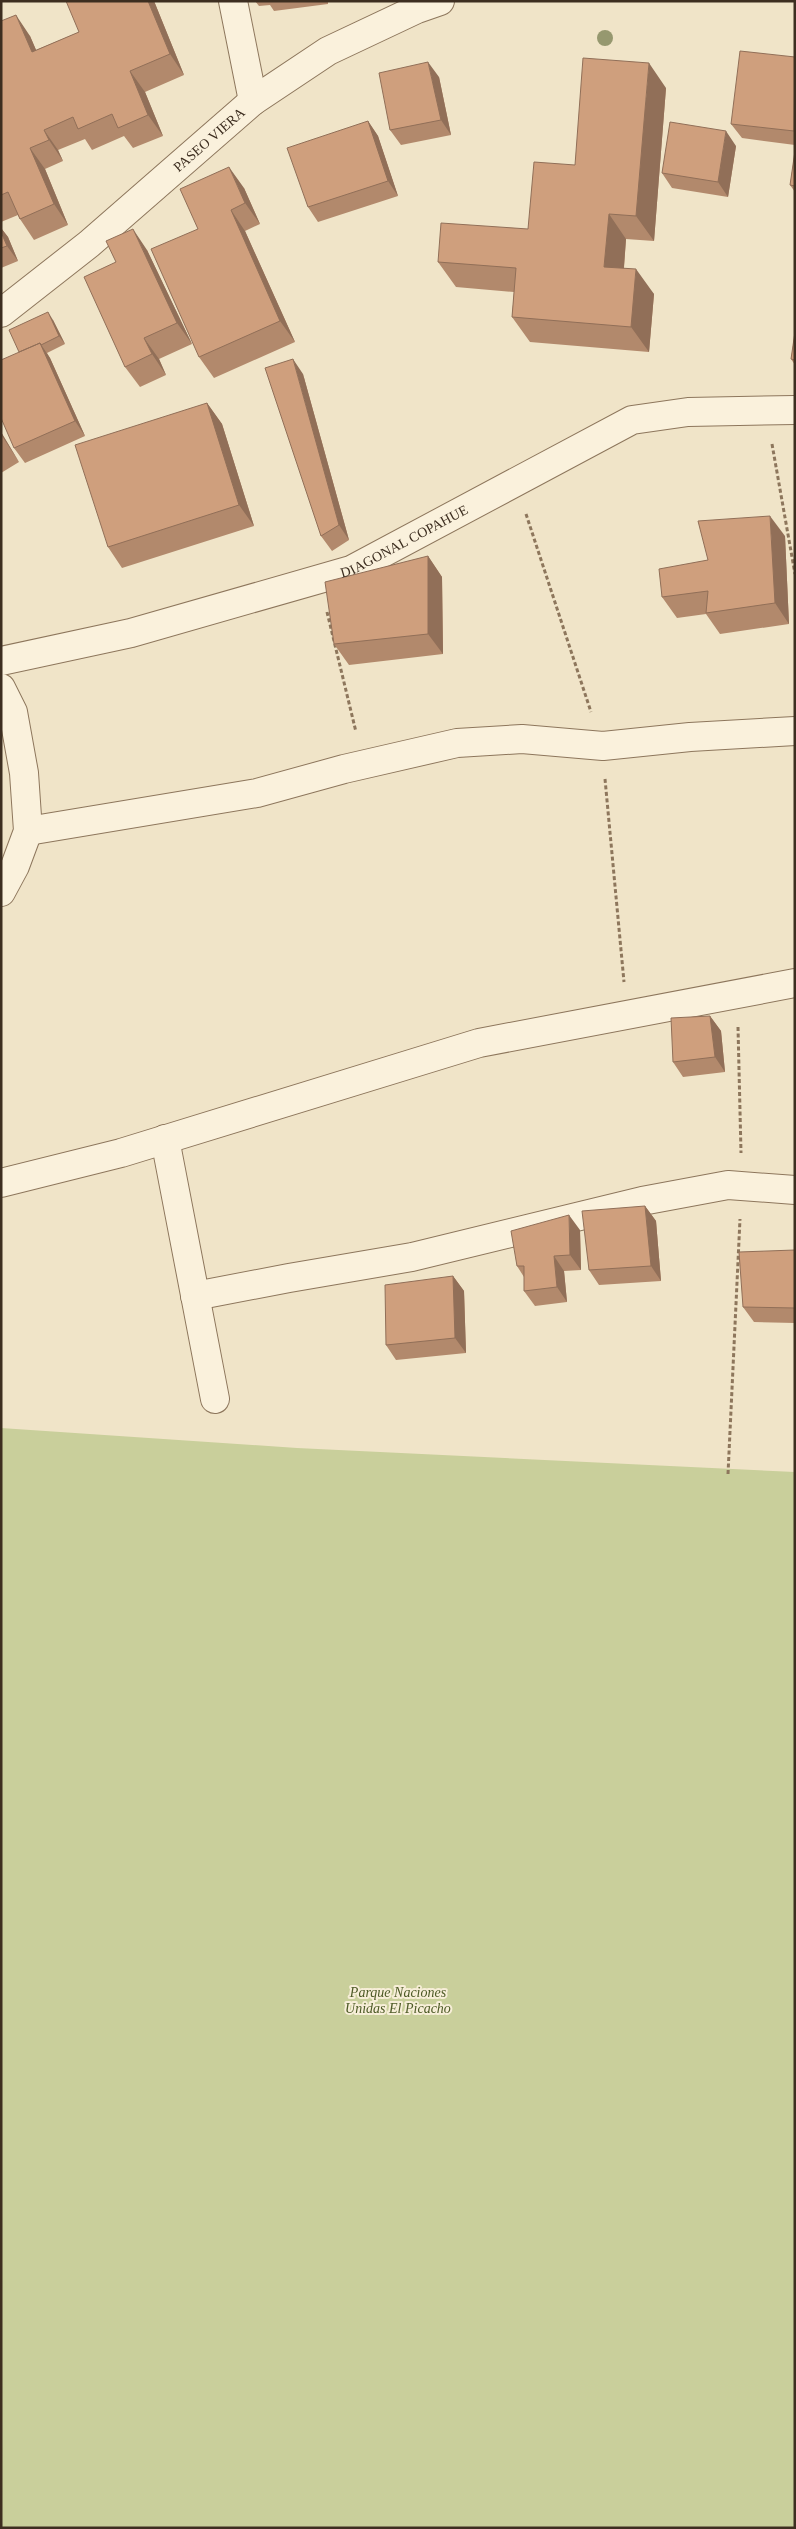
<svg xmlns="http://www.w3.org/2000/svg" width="796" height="2529" viewBox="0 0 796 2529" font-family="'Times New Roman',serif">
	<rect width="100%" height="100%" fill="#f0e4c8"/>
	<path fill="#c9cf9b" d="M1,1428L297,1448L795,1472V2528H1Z"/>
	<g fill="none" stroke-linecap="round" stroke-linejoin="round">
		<g stroke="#8d765c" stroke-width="30">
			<g id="minor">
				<path d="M233,1L253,101"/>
				<path id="s1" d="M1,313L89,244L253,101L328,51L417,9L440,1"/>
				<path id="s2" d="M1,661L131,633L351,570L632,420L688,412L795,410"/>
				<path d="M28,831L257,793L344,769L457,743L522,739L603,746L690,737L795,731"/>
				<path d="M165,1139L215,1399"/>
				<path d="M1,1183L121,1153L479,1043L795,983"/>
				<path d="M195,1296L289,1278L412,1257L642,1201L728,1185L795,1190"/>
			</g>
		</g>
		<g stroke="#8d765c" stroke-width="30">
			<path id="tertiary" d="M1,688L13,712L24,773L28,831L15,866L1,892"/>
		</g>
		<path stroke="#8d765c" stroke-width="3" stroke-dasharray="4 2.5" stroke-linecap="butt" d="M772,444L795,574
			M526,514L591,712
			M327,612L356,732
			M605,779L624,982
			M738,1027L741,1153
			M728,1474L740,1219"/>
		<use href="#minor" stroke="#faf1dc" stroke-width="28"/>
		<use href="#tertiary" stroke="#faf1dc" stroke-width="28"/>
	</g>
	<circle fill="#96986f" cx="605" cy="38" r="8"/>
	<path fill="#b2896c" d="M154,1L184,75L145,92L163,136L133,148L124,136L92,150L85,139L58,150L63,161L45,169L68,225L34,240L20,219L18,215L1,222V21L30,36L36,50Z
		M255,1H328V4L274,11L270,5L259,6Z
		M795,57V145L742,138L731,124Z
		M439,77L451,135L401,145L390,130Z
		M666,88L654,241L626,239L624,268L654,294L649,352L530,342L512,317L514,292L456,287L438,262L528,229L575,165Z
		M368,121L378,136L398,196L318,222L308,207Z
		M736,146L728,197L672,188L662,173Z
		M795,151V192L790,185Z
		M244,188L260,224L245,231L295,342L214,378L199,357L198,229Z
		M1,228L8,237L18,261L1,268Z
		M147,250L192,344L159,359L166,375L140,387L125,367Z
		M53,320L65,344L47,353L50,358L85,436L25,463L14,448L19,352Z
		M795,332V365L791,359Z
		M303,374L349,540L332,551L321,536Z
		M207,403L222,424L254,526L122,568L108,547Z
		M1,432L19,462L1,473Z
		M785,536L789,624L720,634L706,614L677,618L662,597L708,560Z
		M428,556L442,577L443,654L349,665L334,644Z
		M710,1016L721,1031L725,1072L683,1077L673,1062Z
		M645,1206L656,1221L661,1281L599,1285L589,1270Z
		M580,1230L581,1270L564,1271L567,1302L535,1306L524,1291V1277L517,1266Z
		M795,1250V1323L754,1322L743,1307Z
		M453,1276L464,1291L466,1353L396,1360L386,1345Z"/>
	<path fill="#916f58" d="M148,1H154L184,75L170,54Z
		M16,15L30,36L46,73L32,52Z
		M428,62L439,77L451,135L441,120Z
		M649,63L666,88L654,241L636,216Z
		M130,71L145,92L163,136L148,115Z
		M368,121L378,136L398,196L388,181Z
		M44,130L58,150L63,161L49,140Z
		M726,131L736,146L728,197L718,182Z
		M30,148L45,169L68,225L54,204Z
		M229,167L244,188L260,224L245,203Z
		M231,210L245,231L295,342L280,321Z
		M609,214L626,239L622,292L604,267Z
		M1,228L8,237L18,261L7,246L1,232Z
		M133,229L147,250L192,344L177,323Z
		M636,269L654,294L649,352L631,327Z
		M48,312L53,320L65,344L59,336Z
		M144,338L159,359L166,375L152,354Z
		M40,343L50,358L85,436L75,421Z
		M293,359L303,374L349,540L339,525Z
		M207,403L222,424L254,526L239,505Z
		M1,432L19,462L2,436Z
		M770,516L785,536L789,624L775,603Z
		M428,556L442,577L443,654L428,634Z
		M710,1016L721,1031L725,1072L715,1057Z
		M645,1206L656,1221L661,1281L651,1266Z
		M569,1215L580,1230L581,1270L570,1255Z
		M554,1256L564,1271L567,1302L557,1287Z
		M453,1276L464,1291L466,1353L455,1338Z"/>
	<path fill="#cf9f7d" stroke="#916f58" d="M66,1H148L170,54L130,71L148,115L118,128L112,114L78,129L73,117L44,130L49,140L30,148L54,204L20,219L8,192L1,195V21L16,15L32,52L79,32Z
		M740,51L795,57L794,131L731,124Z
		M583,58L649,63L636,216L609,214L604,267L636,269L631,327L512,317L516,268L438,262L441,223L528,229L534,162L575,165Z
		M428,62L441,120L390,130L379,73Z
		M368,121L388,181L308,207L287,148Z
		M670,122L726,131L718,182L662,173Z
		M795,151V186L790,185Z
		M229,167L245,203L231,210L280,321L199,357L151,249L198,229L180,189Z
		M133,229L177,323L144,338L152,354L125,367L84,277L116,262L106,241Z
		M1,232L7,246L1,248Z
		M48,312L59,336L41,345L40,343L19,352L9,330Z
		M795,332V360L791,359Z
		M40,343L75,421L14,448L1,418V360Z
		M293,359L339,525L321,536L265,368Z
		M207,403L239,505L108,547L75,445Z
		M770,516L775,603L706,613L708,591L662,597L659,569L708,560L698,521Z
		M428,556V634L334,644L325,582Z
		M710,1016L715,1057L673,1062L671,1018Z
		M645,1206L651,1266L589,1270L582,1211Z
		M569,1215L570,1255L554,1256L557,1287L524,1291V1266H517L511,1231Z
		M795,1250V1308L743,1307L739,1252Z
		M453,1276L455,1338L386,1345L385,1285Z"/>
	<g text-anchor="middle" stroke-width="4" stroke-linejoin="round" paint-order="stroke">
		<g font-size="14" fill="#3d2e20" stroke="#f7eed8">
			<text dy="5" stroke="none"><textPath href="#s1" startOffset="271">PASEO VIERA</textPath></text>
			<text dy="5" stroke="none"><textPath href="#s2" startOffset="422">DIAGONAL COPAHUE</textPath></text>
		</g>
		<g font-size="14" font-style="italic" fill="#4d5a26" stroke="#f7eed8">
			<text x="398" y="1997">Parque Naciones<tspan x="398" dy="16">Unidas El Picacho</tspan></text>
		</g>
	</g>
	<rect width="796" height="2529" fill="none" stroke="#3d2e20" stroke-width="5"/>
</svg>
